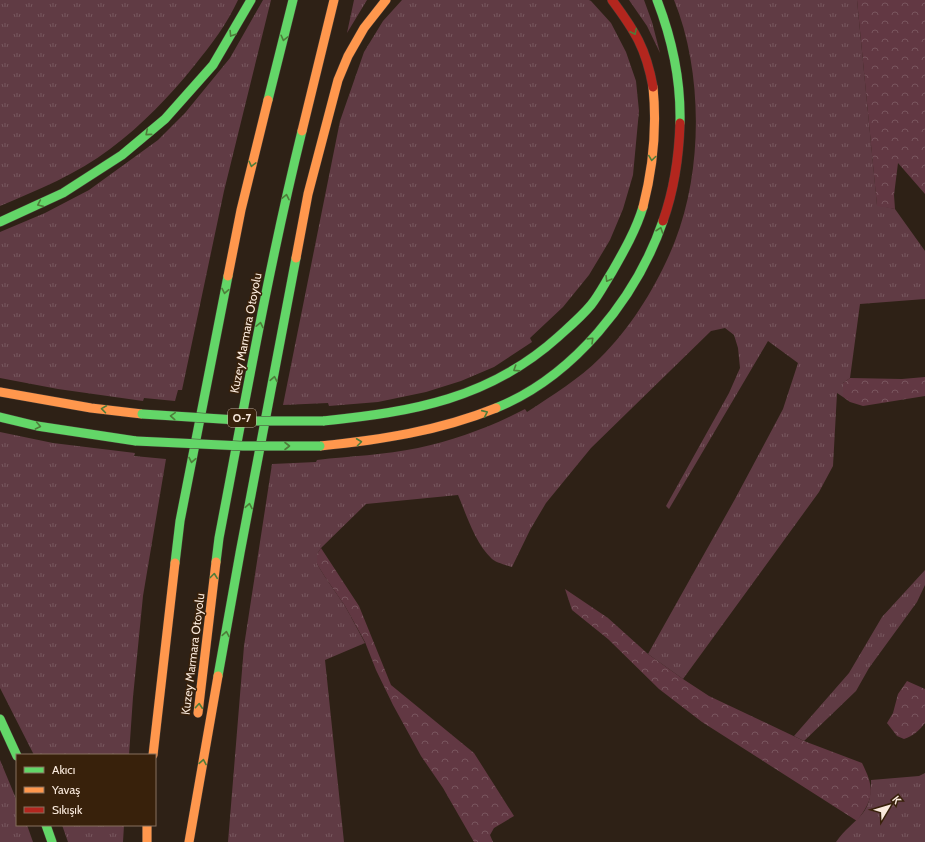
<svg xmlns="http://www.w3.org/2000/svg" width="925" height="842" viewBox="0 0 925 842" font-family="Cabin,sans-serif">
	<defs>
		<pattern id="grass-tufts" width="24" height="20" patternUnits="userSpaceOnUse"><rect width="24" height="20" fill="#603b44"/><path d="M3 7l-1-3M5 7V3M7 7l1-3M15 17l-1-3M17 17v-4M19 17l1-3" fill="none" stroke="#78585f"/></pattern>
		<pattern id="forest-crowns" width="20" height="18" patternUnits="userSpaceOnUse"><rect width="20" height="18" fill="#623843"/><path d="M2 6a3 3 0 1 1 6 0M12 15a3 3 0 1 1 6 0" fill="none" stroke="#79555e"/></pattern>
	</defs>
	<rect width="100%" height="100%" fill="#2e2116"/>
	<path fill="url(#grass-tufts)" d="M0,0H238C227,24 211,45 194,66C170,96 142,125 110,149C77,174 38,190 0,206Z
		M263,0H271L224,191L182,390H178L175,401L144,398L143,401L58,389L0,378V232L45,213L89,190L158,140L185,113L230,58Z
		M354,0H367L347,33Z
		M402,0H589L591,1L611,23L626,52L636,81L639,111L633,175L623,209L610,240L589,275L563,307L530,338L532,342L494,367L461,381L426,392L378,402L329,406L328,403L283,405L340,121L364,52L383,21Z
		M629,0H644L652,22L660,53L647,26Z
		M674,0H857L877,205L895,209L925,251V299L860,304L850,378L843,383V397L837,393L833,466L819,492L683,679L648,654L735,499L783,409L798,363L768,341L669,509L666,506L729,393L740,368L738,348L734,335L725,328L711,331L591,448L546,503L530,530L512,567C506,565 497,563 492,559C475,543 467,516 458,495L366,504L321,548L317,554V564L325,577L345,606L365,643L325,660L344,842H228L244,646L272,464L316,462L317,460C350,456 385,455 418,448C455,440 491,427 525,409L527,412C553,395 579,379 600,358C632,327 659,282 675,241C703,170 703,71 674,0Z
		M0,432L53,443L135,453L134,456L166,459L143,596L133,697L129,755H34L0,688Z
		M925,570V585L917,602L869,668L856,691L804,741L794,736L849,673L882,617Z
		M0,760L17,801V825H27L33,842H0Z
		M925,773V842H836C855,816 872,818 871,780L919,776Z
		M62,825H124L123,842H68Z"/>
	<path fill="url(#forest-crowns)" d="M857,0H925V194L898,163L894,195L895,209L877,206Z
		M925,377V396L863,406L850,402L843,397V383L850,378L902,379Z
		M321,548L359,606L391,685L474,753L514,816L494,828L490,835L493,842H474L443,788L421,756L393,705L376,670L365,642L345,606L325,577L317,564V554Z
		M565,589L608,618L648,654L683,679L709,696L804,741L862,763C875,789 874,798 857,821L702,722L659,689L608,639L572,610Z
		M907,681L925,689V723C920,730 913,736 904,739L897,736L887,723L893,713L898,694Z"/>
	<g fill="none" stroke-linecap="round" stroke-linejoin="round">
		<g stroke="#473c34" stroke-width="10">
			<path id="fast" d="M657,0C672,39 681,81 680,123
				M268,100L293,0
				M0,222L63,193L122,155L165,119L213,65L251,0
				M496,408C573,377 636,299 663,221
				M0,417L37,426L136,441
				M323,421C412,412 489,399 558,337C569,327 581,317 591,305C599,295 605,283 612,272C624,251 636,230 643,207
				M216,562L219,538C245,402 269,265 302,131
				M175,563L180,521L228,276
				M218,676L240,553L296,258
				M0,719L17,756
				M46,825L52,842"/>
		</g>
		<g stroke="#473c34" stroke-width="10">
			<path id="slow" d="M302,131L334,0
				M643,207C653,168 657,127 653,87
				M296,258L308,194L338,80L348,56L364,28L386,0
				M228,276L241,210L268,100
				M0,392L91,408L142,414
				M320,446C380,440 439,431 496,408
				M198,713L216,562
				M153,755L175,563
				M147,825V842
				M189,842L218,676"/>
		</g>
		<g stroke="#473c34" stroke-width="10">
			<path id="jam" d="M612,0C635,31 646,48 653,87
				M663,221C674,190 679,156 680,123"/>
		</g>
		<use href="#fast" stroke="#63d668" stroke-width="9"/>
		<use href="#slow" stroke="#ff974d" stroke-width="9"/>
		<use href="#jam" stroke="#b3261e" stroke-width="9"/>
		<g stroke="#473c34" stroke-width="10" stroke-linecap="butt">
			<path id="fast-bridge" d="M142,414L253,421H323
				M136,441L243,446H320"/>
		</g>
		<use href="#fast-bridge" stroke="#63d668" stroke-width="9"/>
	</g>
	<defs><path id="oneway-chevron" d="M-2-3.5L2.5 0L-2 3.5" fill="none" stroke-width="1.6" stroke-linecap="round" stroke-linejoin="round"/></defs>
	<g stroke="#4e7c3a">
		<use href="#oneway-chevron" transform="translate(634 32) rotate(64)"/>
		<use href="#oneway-chevron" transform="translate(232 34) rotate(122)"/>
		<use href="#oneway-chevron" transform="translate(284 38) rotate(104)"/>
		<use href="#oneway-chevron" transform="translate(148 133) rotate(140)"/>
		<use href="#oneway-chevron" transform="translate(652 158) rotate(98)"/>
		<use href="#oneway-chevron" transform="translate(252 164) rotate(104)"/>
		<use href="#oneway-chevron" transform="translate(286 197) rotate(-78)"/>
		<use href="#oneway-chevron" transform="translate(40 204) rotate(156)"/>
		<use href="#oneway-chevron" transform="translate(660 230) rotate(-71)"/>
		<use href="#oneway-chevron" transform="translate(608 279) rotate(121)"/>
		<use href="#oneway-chevron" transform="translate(225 291) rotate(101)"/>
		<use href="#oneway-chevron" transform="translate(260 325) rotate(-78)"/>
		<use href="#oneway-chevron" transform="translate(591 340) rotate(-44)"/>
		<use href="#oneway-chevron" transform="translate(516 369) rotate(147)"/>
		<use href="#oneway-chevron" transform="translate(274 379) rotate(-79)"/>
		<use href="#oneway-chevron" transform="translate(104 409) rotate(-172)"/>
		<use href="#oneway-chevron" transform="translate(485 413) rotate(-24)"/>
		<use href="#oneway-chevron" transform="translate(173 416) rotate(-176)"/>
		<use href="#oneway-chevron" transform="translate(38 426) rotate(11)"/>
		<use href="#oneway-chevron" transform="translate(359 442) rotate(-7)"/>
		<use href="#oneway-chevron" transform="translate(287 446)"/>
		<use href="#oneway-chevron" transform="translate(192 460) rotate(101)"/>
		<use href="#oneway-chevron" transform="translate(249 506) rotate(-79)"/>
		<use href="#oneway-chevron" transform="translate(214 576) rotate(-83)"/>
		<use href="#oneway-chevron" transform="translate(226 634) rotate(-80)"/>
		<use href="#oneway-chevron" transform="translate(199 706) rotate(-85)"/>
		<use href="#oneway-chevron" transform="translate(203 762) rotate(-80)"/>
	</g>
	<g text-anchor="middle" stroke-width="3" stroke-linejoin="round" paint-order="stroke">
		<rect fill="#38210b" stroke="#c0ae9e" stroke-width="1" x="228" y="409" width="28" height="18" rx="3"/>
		<g font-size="11" font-weight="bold" fill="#faeadd">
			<text x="242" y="422">O-7</text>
		</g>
		<g font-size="12" fill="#faeadd" stroke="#38210b">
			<text transform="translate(246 333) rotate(-79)" y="4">Kuzey Marmara Otoyolu</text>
			<text transform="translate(193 654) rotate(-83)" y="4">Kuzey Marmara Otoyolu</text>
		</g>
	</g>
	<rect x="16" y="754" width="140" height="72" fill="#38210b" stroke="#86715f"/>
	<rect x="24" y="767" width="20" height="6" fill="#63d668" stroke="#86715f"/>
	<text x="52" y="774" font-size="12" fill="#faeadd">Akıcı</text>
	<rect x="24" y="787" width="20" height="6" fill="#ff974d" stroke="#86715f"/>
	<text x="52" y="794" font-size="12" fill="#faeadd">Yavaş</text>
	<rect x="24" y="807" width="20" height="6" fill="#b3261e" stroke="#86715f"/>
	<text x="52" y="814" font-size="12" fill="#faeadd">Sıkışık</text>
	<g transform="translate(889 806) rotate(52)" stroke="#38210b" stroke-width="3" paint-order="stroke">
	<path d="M0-3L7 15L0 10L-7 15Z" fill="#faeadd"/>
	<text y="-6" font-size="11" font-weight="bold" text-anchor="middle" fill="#faeadd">K</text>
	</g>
</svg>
